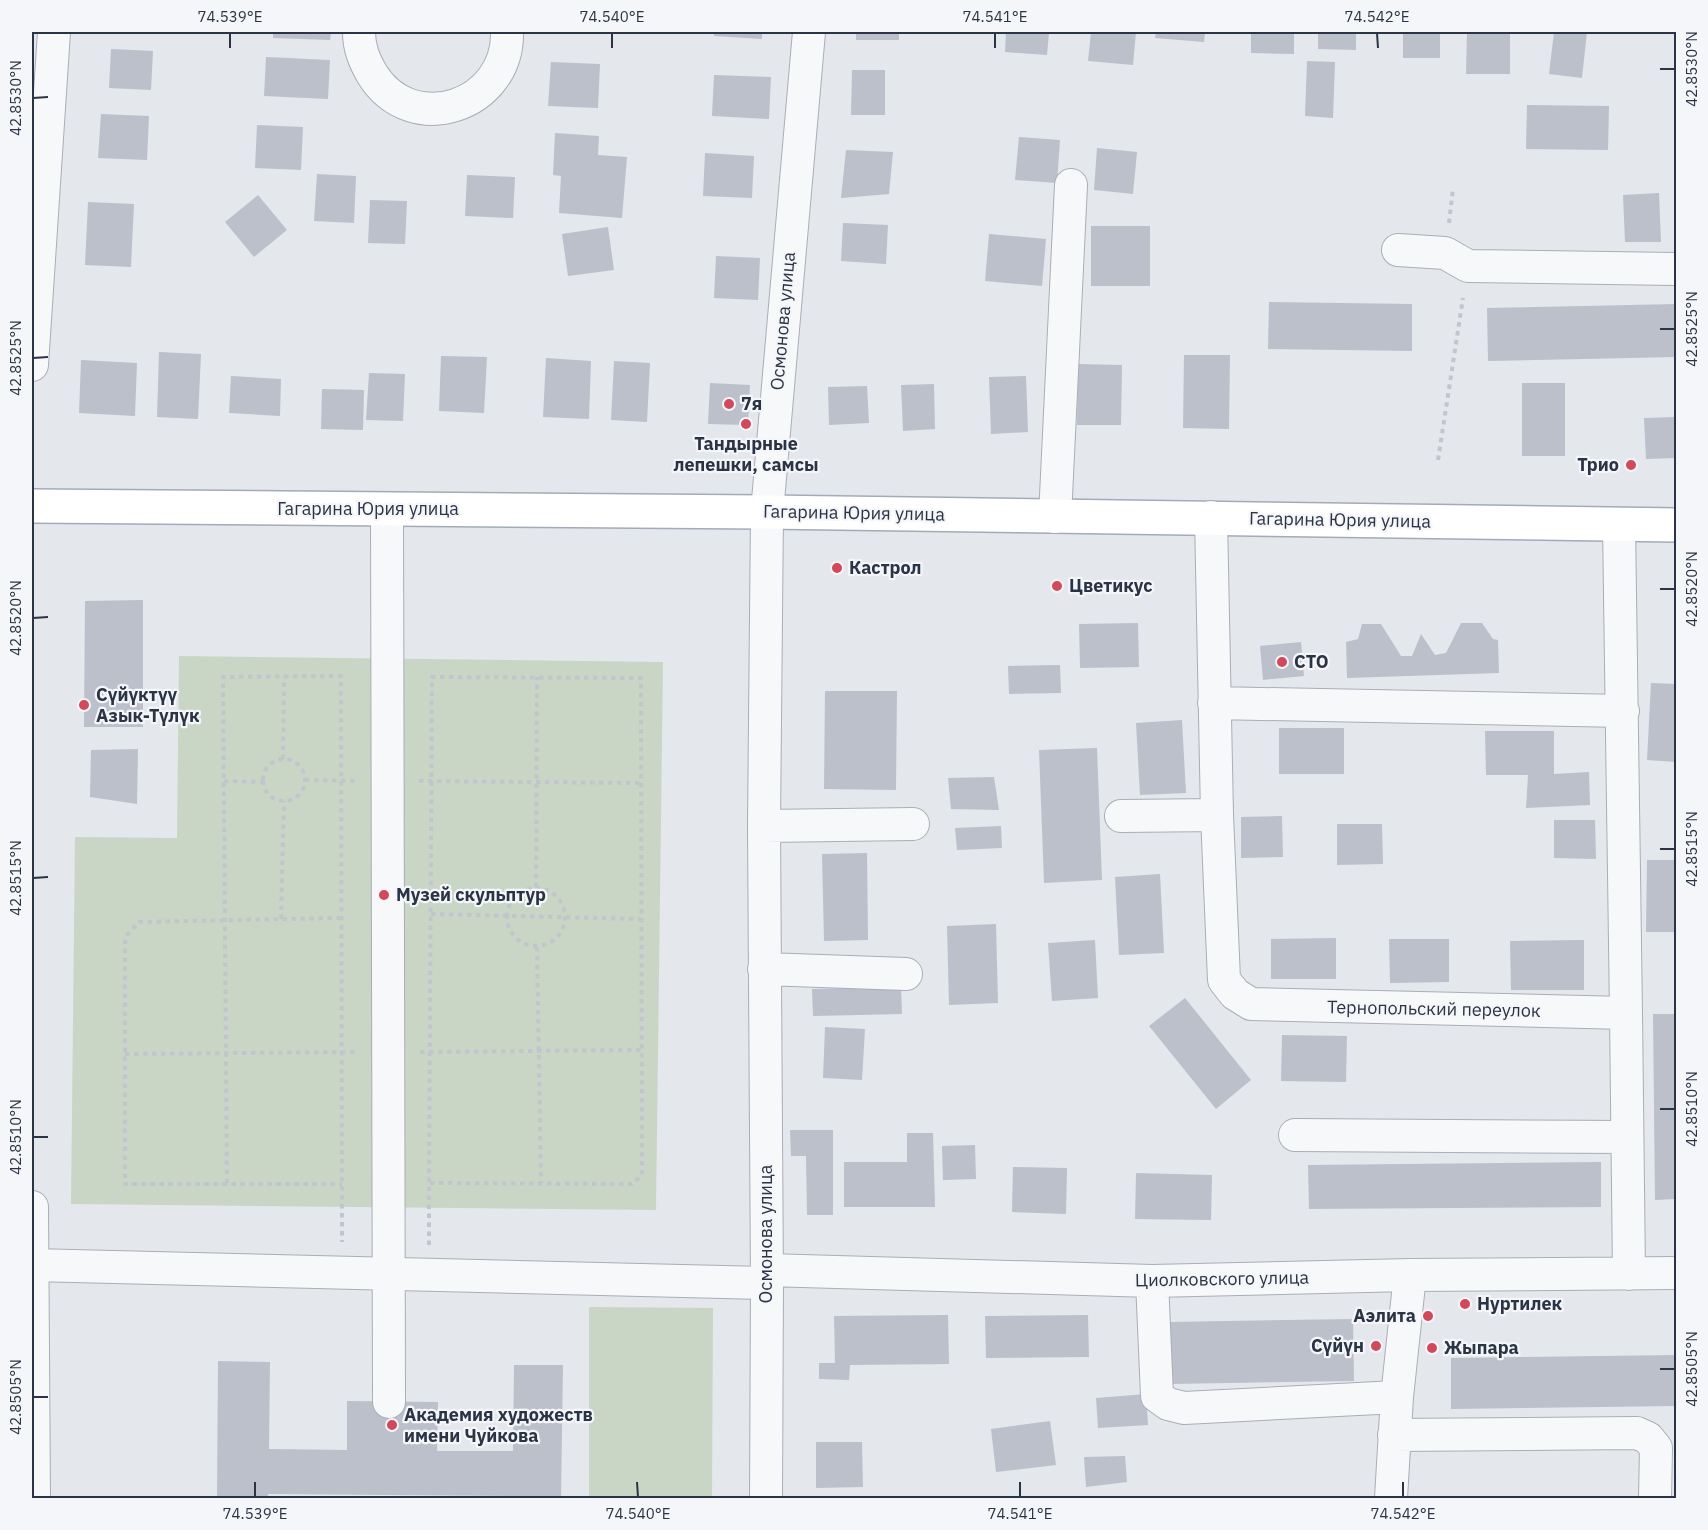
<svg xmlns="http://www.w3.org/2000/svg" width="1708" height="1530" viewBox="0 0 1708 1530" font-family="'IBM Plex Sans',sans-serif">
	<rect width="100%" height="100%" fill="#e4e7ec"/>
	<path fill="#c9d6c5" d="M179,656L663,662L656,1210L71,1204L75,837L177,838Z
		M589,1307L713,1308L712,1498H589Z"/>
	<path fill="#bbc0ca" d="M273,32H331L330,40L273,38Z
		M714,32H762V39L714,36Z
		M856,32H899V40H856Z
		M1006,32H1049L1047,55L1005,52Z
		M1091,32H1136L1133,65L1088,61Z
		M1156,32H1205L1204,42L1155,38Z
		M1251,32H1294V54L1251,53Z
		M1318,32H1356V50L1318,49Z
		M1403,32H1440V58H1403Z
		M1467,32H1510V74H1466Z
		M1554,32H1587L1582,78L1549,74Z
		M111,49L153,51L151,90L109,88Z
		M266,57L330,60L328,99L264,96Z
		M1307,61L1335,62L1333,118L1305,116Z
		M551,62L600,64L598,108L548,106Z
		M852,70H885V115H851Z
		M714,75L771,77L769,119L712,116Z
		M1527,105L1609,106L1608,150L1526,149Z
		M101,114L149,116L147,160L98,158Z
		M257,125L303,127L301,170L255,168Z
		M555,133L599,136L598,155L627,157L622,218L559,213L561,176L553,175Z
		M1019,137L1060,140L1057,183L1015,180Z
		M1097,148L1137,152L1133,194L1094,190Z
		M846,150L893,152L889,194L841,198Z
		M705,153L754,156L752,198L703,196Z
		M317,174L356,176L354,223L314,221Z
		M467,175L515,177L513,218L465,216Z
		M1659,193L1661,242H1625L1623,195Z
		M258,195L287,230L254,257L225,222Z
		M370,200L407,201L405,244L368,243Z
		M88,202L134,204L131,267L85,265Z
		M843,223L888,225L886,264L841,261Z
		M1091,226H1150V286H1091Z
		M608,227L614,270L568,276L562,234Z
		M989,234L1046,239L1042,286L985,281Z
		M716,256L760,258L758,300L714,298Z
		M1269,302L1412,304V351L1268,349Z
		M1676,304V357L1488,361L1487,308Z
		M159,352L201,354L198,419L157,417Z
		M1184,355H1230L1229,429L1183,428Z
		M441,356L487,357L484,413L439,411Z
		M546,358L591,361L589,419L543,417Z
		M81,360L137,363L135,416L79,413Z
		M614,361L650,363L647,422L611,420Z
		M1078,364L1122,365L1121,425H1077Z
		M369,373L405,374L403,421L366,420Z
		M231,376L281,379L280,416L229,413Z
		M1026,376L1028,432L991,434L989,377Z
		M710,383L750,385L748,425L708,424Z
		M1522,383H1565V456H1522Z
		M934,384L935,429L903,431L901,385Z
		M867,386L869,423L829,425L828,387Z
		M322,389L364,390L363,430L321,429Z
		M1676,417V458L1646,459L1644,418Z
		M143,600V727H84L85,601Z
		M1138,623L1139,667L1080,668L1079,624Z
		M1461,623H1482L1493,639L1498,640L1499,673L1347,678L1346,642L1358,639L1362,624H1381L1401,656H1412L1421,634L1435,655L1446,653Z
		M1301,642L1304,676L1263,680L1260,646Z
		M1060,665L1061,693L1009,694L1008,666Z
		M1651,683L1676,684V762L1647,760Z
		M825,691H897L896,790L824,789Z
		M1182,720L1186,793L1140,795L1136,723Z
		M1279,728H1344V774H1279Z
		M1485,731H1554V774L1589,772L1590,805L1526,808L1528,775H1486Z
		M1097,748L1102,880L1044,883L1039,750Z
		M138,749L137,804L90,797L91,750Z
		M994,777L999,810L951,809L948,778Z
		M1282,816L1283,857L1241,858V817Z
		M1554,820H1595L1596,859L1554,858Z
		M1337,824H1382L1383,864L1337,865Z
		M1001,826L1002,848L957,850L955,828Z
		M867,853L868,940L824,941L822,854Z
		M1647,860H1676V932H1646Z
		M1160,874L1164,953L1119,955L1115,877Z
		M996,924L998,1003L949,1005L947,926Z
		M1336,938V979H1271V939Z
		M1389,939H1449V982L1390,983Z
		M1095,940L1098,998L1052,1001L1048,943Z
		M1584,940V990H1511L1510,941Z
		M901,987L902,1014L813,1016L812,989Z
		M1185,998L1251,1080L1216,1109L1149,1026Z
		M1653,1014H1676V1199L1655,1200Z
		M825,1027L865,1029L862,1080L823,1078Z
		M1282,1035L1347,1036L1346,1082L1281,1081Z
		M790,1130H833V1215H807L806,1156H791Z
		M907,1133H933L935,1207H844V1162H907Z
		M975,1145L976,1179L943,1180L942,1146Z
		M1601,1162V1207L1309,1209L1308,1165Z
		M1013,1167L1067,1168L1066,1214L1012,1212Z
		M1136,1173L1212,1175L1211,1220L1135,1219Z
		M948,1315L949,1364L850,1365L849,1380L819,1379V1363H835L834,1316Z
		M1088,1315L1089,1357L986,1358L985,1316Z
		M1353,1319L1354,1381L1170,1384L1169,1322Z
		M1676,1355V1406L1451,1409V1358Z
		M218,1361L270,1362L269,1449L347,1450V1401L438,1402L437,1451H513L514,1365H563L561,1498H512V1496L268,1494V1498H217Z
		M1146,1394L1148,1425L1098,1428L1096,1398Z
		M1050,1421L1056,1465L996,1472L991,1429Z
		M816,1442H862L863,1487L816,1488Z
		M1125,1456L1127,1482L1086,1487L1084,1457Z"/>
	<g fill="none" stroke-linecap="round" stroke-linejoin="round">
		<g stroke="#a9aeb7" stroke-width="34">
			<path id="minor" d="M359,32C359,48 364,60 372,74C412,139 509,106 507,32
				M1398,250L1445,253L1468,266L1676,269
				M32,365L54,32
				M387,509L389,1402
				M1055,517L1071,185
				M1211,517L1217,815L1224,980L1235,994L1251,1004L1626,1013L1619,524
				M1214,703L1623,711
				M1121,816L1217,815
				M764,826L913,824
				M764,969L906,974
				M1626,1013L1629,1274
				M1295,1135L1627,1137
				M32,1207L34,1498
				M32,1265L767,1283
				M767,1270L1152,1281L1410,1275L1676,1273
				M1152,1281L1157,1396L1168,1404L1184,1408L1397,1397
				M1394,1435L1637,1433L1648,1438L1656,1448L1655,1498
				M766,1498L767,1283L764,826L767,512L809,32
				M1391,1498L1397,1397L1410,1275"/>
		</g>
		<g stroke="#a3abb8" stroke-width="36">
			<path id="major" d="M32,506L767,512L1676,525"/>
		</g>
		<path stroke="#c2c5cb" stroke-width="4" stroke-dasharray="4.5 4.5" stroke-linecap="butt" d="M1449,223L1453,188
			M1438,460L1463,298
			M283,759L284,677
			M263 780a21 21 0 1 1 42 0a21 21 0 1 1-42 0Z
			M305,780L358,781
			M224,781L263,782
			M419,781L641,783
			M536,887L537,677
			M507 917a29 29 0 1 1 58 0a29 29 0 1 1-58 0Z
			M431,914L641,919
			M341,918L139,922L125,937V1184H342
			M281,919L284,801
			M537,947L541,1183
			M420,1052L642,1050
			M125,1054L358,1052
			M227,1183L223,677L341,676L342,1242
			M429,1245V1183L432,677L641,678L642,1175L632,1184L429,1183"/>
		<use href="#minor" stroke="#f7f8fa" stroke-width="32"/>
		<use href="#major" stroke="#fff" stroke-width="33"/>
	</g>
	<path fill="none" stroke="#2b3445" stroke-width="2" d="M230,33V48M612,33V48M995,33V48M1377,33L1378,48M1660,69H1675M33,98L48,97M1660,329H1675M33,358L48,357M1660,589H1675M33,618L48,617M1660,849H1675M33,878L48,877M1660,1109H1675M33,1137H48M1660,1369H1675M33,1397H48M255,1482V1497M637,1482L638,1497M1020,1482V1497M1403,1482V1497"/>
	<g fill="#d1495b" stroke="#f4f6f9" stroke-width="2">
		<circle cx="729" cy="404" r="6"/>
		<circle cx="746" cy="424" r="6"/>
		<circle cx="1631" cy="465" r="6"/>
		<circle cx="837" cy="568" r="6"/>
		<circle cx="1057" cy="586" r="6"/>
		<circle cx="1282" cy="662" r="6"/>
		<circle cx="84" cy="705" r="6"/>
		<circle cx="384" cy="895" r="6"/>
		<circle cx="1465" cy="1304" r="6"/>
		<circle cx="1428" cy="1316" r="6"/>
		<circle cx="1376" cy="1346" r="6"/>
		<circle cx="1432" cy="1348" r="6"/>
		<circle cx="392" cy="1425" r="6"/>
	</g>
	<g text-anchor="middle" stroke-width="4.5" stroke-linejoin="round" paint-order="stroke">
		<g font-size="18" fill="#2b3445" stroke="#f4f6f9">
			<text transform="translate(783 321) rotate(-85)" y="6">Осмонова улица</text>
			<text x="368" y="515">Гагарина Юрия улица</text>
			<text transform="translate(854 513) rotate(1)" y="6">Гагарина Юрия улица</text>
			<text transform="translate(1340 520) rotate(1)" y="6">Гагарина Юрия улица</text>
			<text transform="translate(1434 1009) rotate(1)" y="6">Тернопольский переулок</text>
			<text transform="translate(766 1234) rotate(-90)" y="6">Осмонова улица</text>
			<text transform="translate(1222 1279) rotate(-1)" y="6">Циолковского улица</text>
		</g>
		<g font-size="18" font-weight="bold" fill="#2b3445" stroke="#f4f6f9" text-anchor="start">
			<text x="741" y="410">7я</text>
			<text x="746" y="450" text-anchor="middle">Тандырные<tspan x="746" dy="21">лепешки, самсы</tspan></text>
			<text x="1619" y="471" text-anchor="end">Трио</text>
			<text x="849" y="574">Кастрол</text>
			<text x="1069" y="592">Цветикус</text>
			<text x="1294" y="668">СТО</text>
			<text x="96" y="701">Сүйүктүү<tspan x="96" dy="21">Азык-Түлүк</tspan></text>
			<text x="396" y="901">Музей скульптур</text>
			<text x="1477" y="1310">Нуртилек</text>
			<text x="1416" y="1322" text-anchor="end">Аэлита</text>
			<text x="1364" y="1352" text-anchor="end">Сүйүн</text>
			<text x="1444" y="1354">Жыпара</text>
			<text x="404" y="1421">Академия художеств<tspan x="404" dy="21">имени Чуйкова</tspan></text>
		</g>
	</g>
	<rect width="1708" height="1530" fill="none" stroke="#f4f6f9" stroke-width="66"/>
	<rect x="33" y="33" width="1642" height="1464" fill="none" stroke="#2b3445" stroke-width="2"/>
	<g font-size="15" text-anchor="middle" fill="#2b3445">
		<text x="230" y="22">74.539°E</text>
		<text x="612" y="22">74.540°E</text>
		<text x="995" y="22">74.541°E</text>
		<text x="1377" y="22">74.542°E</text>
		<text transform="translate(1692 69) rotate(-90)" y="5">42.8530°N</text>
		<text transform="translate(16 98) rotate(-90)" y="5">42.8530°N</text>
		<text transform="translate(1692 329) rotate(-90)" y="5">42.8525°N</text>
		<text transform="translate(16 358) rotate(-90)" y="5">42.8525°N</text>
		<text transform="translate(1692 589) rotate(-90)" y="5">42.8520°N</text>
		<text transform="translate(16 618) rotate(-90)" y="5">42.8520°N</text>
		<text transform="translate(1692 849) rotate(-90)" y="5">42.8515°N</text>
		<text transform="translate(16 878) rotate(-90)" y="5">42.8515°N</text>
		<text transform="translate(1692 1109) rotate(-90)" y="5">42.8510°N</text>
		<text transform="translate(16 1137) rotate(-90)" y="5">42.8510°N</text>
		<text transform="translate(1692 1369) rotate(-90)" y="5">42.8505°N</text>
		<text transform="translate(16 1397) rotate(-90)" y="5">42.8505°N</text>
		<text x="255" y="1519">74.539°E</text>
		<text x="638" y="1519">74.540°E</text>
		<text x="1020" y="1519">74.541°E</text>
		<text x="1403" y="1519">74.542°E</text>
	</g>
</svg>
